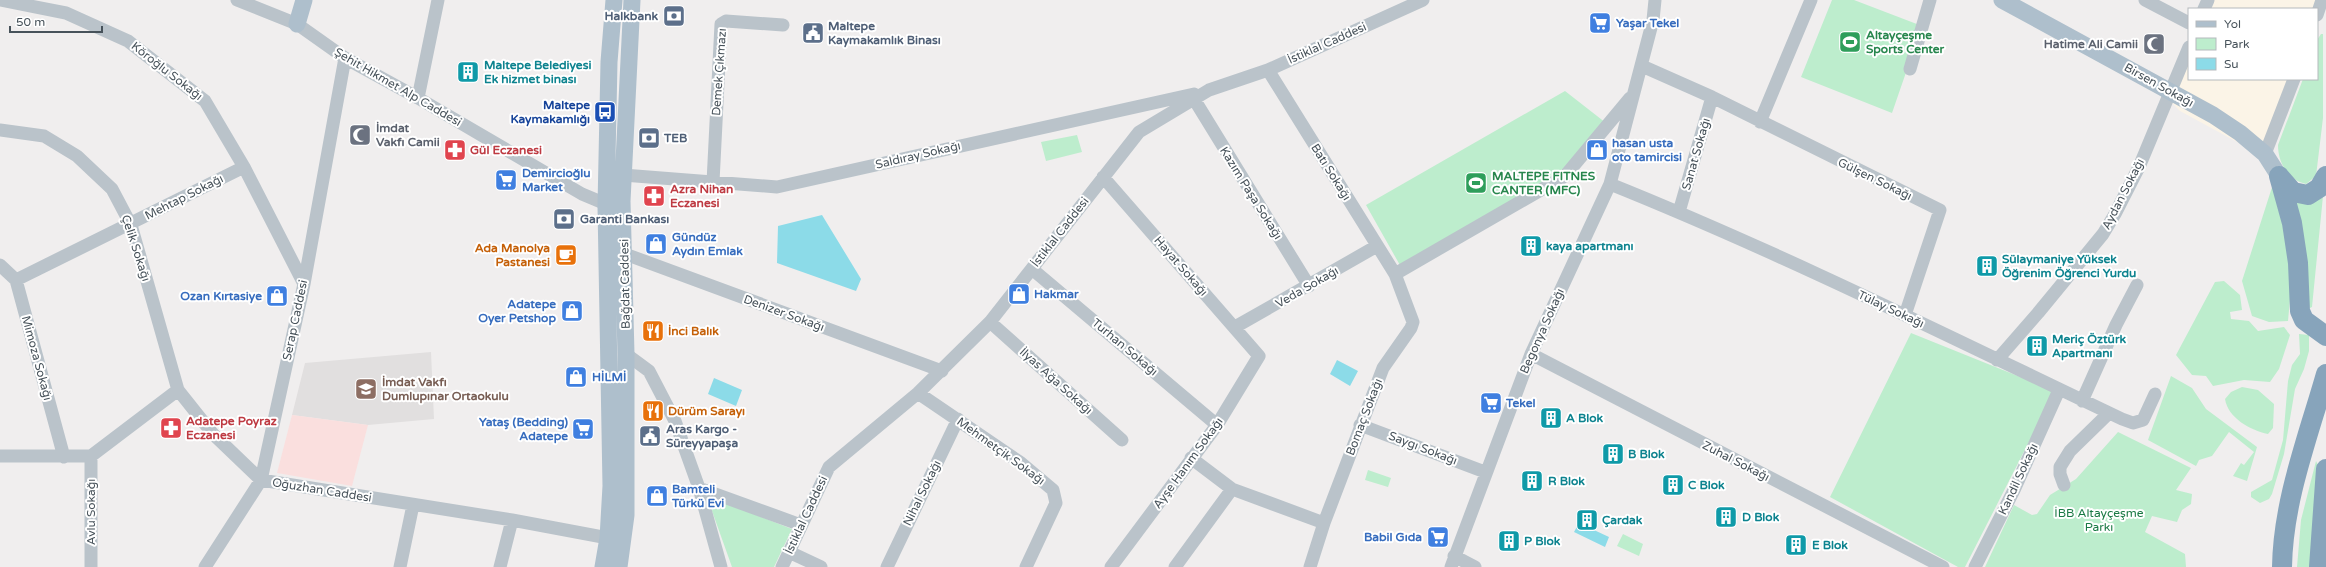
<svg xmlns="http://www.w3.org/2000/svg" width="2326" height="567" viewBox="0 0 2326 567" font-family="'Varela Round',sans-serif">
	<rect width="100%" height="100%" fill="#f0eeee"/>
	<path fill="#fbf4e7" d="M2210,0H2317L2314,9H2207Z
		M2189,53V79H2289L2264,149H2250L2180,111L2170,101Z"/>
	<path fill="#e1dfdf" d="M431,352L434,419L368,425L292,415L305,363Z"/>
	<path fill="#fadfde" d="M292,415L368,425L352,486L277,473Z"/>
	<path fill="#bdedcd" d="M1832,0H1854L1922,26L1892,113L1801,77Z
		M2321,34H2323V118L2316,176L2306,184C2288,180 2278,163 2278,145L2303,79H2317V40Z
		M1565,91L1606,123L1565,173L1401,267L1366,205Z
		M1077,135L1082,152L1046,161L1041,142Z
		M2274,181L2293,266L2288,321L2269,322L2252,316L2242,281Z
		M2323,196L2312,307L2310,308L2308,304L2291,197Z
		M2224,281L2240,295L2242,310L2230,312L2231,319L2249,321L2258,331L2284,327L2290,335L2279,369L2270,382L2244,380L2213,386L2206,376L2192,375L2176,355L2215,282Z
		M1911,333L2055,391L1965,567H1958L1830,497Z
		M2299,334L2309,335V351L2304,369L2295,389L2284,454L2272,494L2269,499L2260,503L2251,497V492L2272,480L2283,440L2288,381L2292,365L2300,354Z
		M2171,376L2192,388L2206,409L2257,447L2247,481L2233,476L2241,463L2244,465L2254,452L2229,432L2212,456L2199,460L2196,466L2148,440Z
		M2242,387L2258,390L2274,404L2273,428L2268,434C2250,430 2228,418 2225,399L2231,392Z
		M2118,432L2191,468L2176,490L2192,494L2191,504L2182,510L2177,522L2152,516L2145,532L2185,554L2186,567H1985L2014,505L2032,515L2037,514L2050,495L2076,479Z
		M2316,461L2318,465L2310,567H2297L2301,520Z
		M1368,470L1391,478L1388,487L1365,480Z
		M715,499L792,529L774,567H732L712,511Z
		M1623,534L1643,544L1639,556L1617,546Z"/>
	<path fill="#8cdbe8" d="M822,215L861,279L856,291L777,263L778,226Z
		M1337,360L1358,371L1350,386L1330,374Z
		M714,378L742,390L736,406L708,394Z
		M1579,523L1609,537L1605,547L1574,532Z"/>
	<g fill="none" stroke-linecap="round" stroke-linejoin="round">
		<path stroke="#bac3ca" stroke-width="13" d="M0,0L66,13L128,41L205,101L244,167L304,284
			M237,0L297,24L345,58L418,98L582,194L613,207
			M2145,0L2189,23
			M2204,9L2208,0
			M2317,15L2322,0
			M1642,66L1712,97L1940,210L1905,315
			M1910,69L1930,0
			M1268,70L1395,274L1413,322L1411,328L1383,368L1324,523L1310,567
			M418,98L438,0
			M1194,99L1309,286
			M1760,122L1811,0
			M0,130L44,136L77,156L112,189L131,225L178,390L213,434L261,480L512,520L608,538
			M2265,154L2294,79
			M623,175L777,187L1194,94
			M1103,177L1259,356L1217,425L1111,567
			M713,182L721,24L726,21L783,25
			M1610,184C1784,254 1952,338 2122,419L2133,423L2143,420L2155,394
			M1679,212L1712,97
			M625,254L942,371
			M0,265L16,280L64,457
			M1032,269L1217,425
			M1395,274L1565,176L1630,98
			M16,280L244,167
			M990,322L1122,440
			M1235,327L1377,246
			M626,354L649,371L675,421L699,488L721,567
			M1531,354L1943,567
			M1997,360L2038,313L2103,234L2115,214L2139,167L2189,47
			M918,393L1021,463L1053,490L1056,503L1026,567
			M2082,401L2116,325L2137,285
			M1360,425L1485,472
			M0,456H91L178,390
			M1191,458L1232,489L1324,523
			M2064,485L2060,474V467L2070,451L2109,413
			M699,488L801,525
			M789,552L821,567
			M1454,556L1475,567
			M91,567V456
			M205,567L261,480L304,284L345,58
			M400,567L413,505
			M500,567L512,520
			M782,567L829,467L918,393L990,322L1139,132L1209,90L1268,70L1423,0
			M887,567L958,419
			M1175,567L1232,489
			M1451,567L1531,354L1610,184L1653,20L1655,0
			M1975,567L2014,490L2059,390"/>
		<path stroke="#aebfcc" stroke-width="17" d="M2002,0L2213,115L2240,133L2265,154L2279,176
			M297,24L304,0
			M603,567L608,538L611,486L606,206L609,62L614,0
			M619,567L626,515V354L622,201L632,0"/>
		<path stroke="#87a4bb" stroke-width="20" d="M2279,176L2292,223L2298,263L2300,311L2304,320L2326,336
			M2279,176L2293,192L2308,195L2319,188L2326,176
			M2282,567C2283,501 2308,437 2326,374
			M2319,567L2326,469"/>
	</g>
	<defs>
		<g id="bank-square" transform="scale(1.15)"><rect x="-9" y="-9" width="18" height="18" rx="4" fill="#5c6f8a" stroke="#fff"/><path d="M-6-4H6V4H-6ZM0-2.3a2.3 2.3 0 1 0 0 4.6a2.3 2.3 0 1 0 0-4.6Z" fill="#fff"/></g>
		<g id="supermarket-square" transform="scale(1.15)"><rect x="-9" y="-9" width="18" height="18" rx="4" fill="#3f7fe0" stroke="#fff"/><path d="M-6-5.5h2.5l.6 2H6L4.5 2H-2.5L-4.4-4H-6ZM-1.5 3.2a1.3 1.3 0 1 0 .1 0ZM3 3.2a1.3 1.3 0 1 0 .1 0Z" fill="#fff"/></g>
		<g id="civic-square" transform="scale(1.15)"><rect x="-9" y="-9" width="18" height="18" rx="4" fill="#5c6f8a" stroke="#fff"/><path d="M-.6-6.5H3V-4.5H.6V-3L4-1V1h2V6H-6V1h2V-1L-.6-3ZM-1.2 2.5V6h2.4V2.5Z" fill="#fff"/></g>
		<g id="stadium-square" transform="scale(1.15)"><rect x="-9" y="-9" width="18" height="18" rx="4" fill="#2e9e5b" stroke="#fff"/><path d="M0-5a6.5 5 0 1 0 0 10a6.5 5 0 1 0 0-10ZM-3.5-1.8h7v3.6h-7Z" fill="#fff"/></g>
		<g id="mosque-square" transform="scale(1.15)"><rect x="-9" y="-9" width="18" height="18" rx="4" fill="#6b7280" stroke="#fff"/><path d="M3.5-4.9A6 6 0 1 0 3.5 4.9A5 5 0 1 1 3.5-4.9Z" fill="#fff"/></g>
		<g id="building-square" transform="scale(1.15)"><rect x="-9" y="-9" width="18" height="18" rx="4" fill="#0f9aa8" stroke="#fff"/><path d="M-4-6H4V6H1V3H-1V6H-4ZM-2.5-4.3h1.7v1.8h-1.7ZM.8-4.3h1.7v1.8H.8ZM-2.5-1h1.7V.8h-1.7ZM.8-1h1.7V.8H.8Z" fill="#fff"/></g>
		<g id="bus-square" transform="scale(1.15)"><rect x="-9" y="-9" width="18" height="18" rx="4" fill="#1a4fb4" stroke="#fff"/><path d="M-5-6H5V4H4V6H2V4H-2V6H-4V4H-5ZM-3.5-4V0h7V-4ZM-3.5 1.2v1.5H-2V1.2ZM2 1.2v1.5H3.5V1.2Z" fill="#fff"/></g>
		<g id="pharmacy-square" transform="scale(1.15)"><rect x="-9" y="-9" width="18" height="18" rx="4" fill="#e0444e" stroke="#fff"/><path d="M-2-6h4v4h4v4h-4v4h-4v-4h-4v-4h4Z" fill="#fff"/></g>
		<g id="shop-square" transform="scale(1.15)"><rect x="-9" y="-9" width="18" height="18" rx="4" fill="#3f7fe0" stroke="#fff"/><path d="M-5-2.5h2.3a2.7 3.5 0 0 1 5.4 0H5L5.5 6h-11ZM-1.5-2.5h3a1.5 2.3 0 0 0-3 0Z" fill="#fff"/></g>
		<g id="cafe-square" transform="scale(1.15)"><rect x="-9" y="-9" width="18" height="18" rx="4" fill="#e8710a" stroke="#fff"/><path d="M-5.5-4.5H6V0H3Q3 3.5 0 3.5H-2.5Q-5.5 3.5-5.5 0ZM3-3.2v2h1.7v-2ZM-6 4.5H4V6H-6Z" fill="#fff"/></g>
		<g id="restaurant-square" transform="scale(1.15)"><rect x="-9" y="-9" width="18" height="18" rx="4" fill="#e8710a" stroke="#fff"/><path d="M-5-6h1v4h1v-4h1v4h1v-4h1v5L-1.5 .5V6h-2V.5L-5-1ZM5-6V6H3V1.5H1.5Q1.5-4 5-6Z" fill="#fff"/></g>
		<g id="school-square" transform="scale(1.15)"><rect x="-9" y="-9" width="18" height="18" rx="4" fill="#8d6e63" stroke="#fff"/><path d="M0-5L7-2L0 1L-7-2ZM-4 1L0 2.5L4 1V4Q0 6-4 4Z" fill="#fff"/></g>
	</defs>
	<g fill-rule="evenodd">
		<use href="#bank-square" x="674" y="16"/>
		<use href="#supermarket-square" x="1600" y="23"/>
		<use href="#civic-square" x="813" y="33"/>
		<use href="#stadium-square" x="1850" y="42"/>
		<use href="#mosque-square" x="2154" y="44"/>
		<use href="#building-square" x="468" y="72"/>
		<use href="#bus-square" x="605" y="112"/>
		<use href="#mosque-square" x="360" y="135"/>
		<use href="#bank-square" x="649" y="138"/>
		<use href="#pharmacy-square" x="455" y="150"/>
		<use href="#shop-square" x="1597" y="150"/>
		<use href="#supermarket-square" x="506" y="180"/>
		<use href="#stadium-square" x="1476" y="183"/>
		<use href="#pharmacy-square" x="654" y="196"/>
		<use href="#bank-square" x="564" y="219"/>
		<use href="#shop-square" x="656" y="244"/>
		<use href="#building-square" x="1531" y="246"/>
		<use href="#cafe-square" x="566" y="255"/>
		<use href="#building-square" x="1987" y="266"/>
		<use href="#shop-square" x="1019" y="294"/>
		<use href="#shop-square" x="277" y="296"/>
		<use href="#shop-square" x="572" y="311"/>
		<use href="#restaurant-square" x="653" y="331"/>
		<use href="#building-square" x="2037" y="346"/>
		<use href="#shop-square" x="576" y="377"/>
		<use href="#school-square" x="366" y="389"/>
		<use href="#supermarket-square" x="1491" y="403"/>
		<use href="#restaurant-square" x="653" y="411"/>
		<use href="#building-square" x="1551" y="418"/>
		<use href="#pharmacy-square" x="171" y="428"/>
		<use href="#supermarket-square" x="583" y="429"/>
		<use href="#civic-square" x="650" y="436"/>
		<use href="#building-square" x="1613" y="454"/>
		<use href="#building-square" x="1532" y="481"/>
		<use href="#building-square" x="1673" y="485"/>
		<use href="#shop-square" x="657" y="496"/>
		<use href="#building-square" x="1726" y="517"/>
		<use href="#building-square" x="1587" y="520"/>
		<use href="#supermarket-square" x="1438" y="537"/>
		<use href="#building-square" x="1509" y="541"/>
		<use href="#building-square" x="1796" y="545"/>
	</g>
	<g text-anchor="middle" stroke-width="4" stroke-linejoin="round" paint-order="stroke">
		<g font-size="12" font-weight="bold" fill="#4e5e75" stroke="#fff" text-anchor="start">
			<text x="658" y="20" text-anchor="end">Halkbank</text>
			<text x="828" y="30">Maltepe<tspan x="828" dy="14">Kaymakamlık Binası</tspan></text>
			<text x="664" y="142">TEB</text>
			<text x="580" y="223">Garanti Bankası</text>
			<text x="666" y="433">Aras Kargo -<tspan x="666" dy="14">Süreyyapaşa</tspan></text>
		</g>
		<g font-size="12" font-weight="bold" fill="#366cbe" stroke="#fff" text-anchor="start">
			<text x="1616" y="27">Yaşar Tekel</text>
			<text x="1612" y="147">hasan usta<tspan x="1612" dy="14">oto tamircisi</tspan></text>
			<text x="522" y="177">Demircioğlu<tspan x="522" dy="14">Market</tspan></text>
			<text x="672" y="241">Gündüz<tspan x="672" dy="14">Aydın Emlak</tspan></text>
			<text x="1034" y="298">Hakmar</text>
			<text x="262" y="300" text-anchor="end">Ozan Kırtasiye</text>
			<text x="556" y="308" text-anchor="end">Adatepe<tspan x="556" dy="14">Oyer Petshop</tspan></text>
			<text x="592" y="381">HİLMİ</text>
			<text x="1506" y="407">Tekel</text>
			<text x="568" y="426" text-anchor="end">Yataş (Bedding)<tspan x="568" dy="14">Adatepe</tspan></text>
			<text x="672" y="493">Bamteli<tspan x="672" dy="14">Türkü Evi</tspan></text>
			<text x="1422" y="541" text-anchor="end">Babil Gıda</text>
		</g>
		<g font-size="12" font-weight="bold" fill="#27864d" stroke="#fff" text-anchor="start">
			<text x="1866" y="39">Altayçeşme<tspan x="1866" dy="14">Sports Center</tspan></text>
			<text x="1492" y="180">MALTEPE FITNES<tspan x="1492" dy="14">CANTER (MFC)</tspan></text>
		</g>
		<g font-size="12" fill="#47525a" stroke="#fff">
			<text transform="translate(1327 43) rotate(-24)" y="4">İstiklal Caddesi</text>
			<text transform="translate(167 71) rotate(38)" y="4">Köroğlu Sokağı</text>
			<text transform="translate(719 72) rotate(-86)" y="4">Demek Çıkmazı</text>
			<text transform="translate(2159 85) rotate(29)" y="4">Birsen Sokağı</text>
			<text transform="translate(398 87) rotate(30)" y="4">Şehit Hikmet Alp Caddesi</text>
			<text transform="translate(1696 154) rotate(-74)" y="4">Sanat Sokağı</text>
			<text transform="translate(918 155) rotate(-13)" y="4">Saldıray Sokağı</text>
			<text transform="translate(1331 172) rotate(58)" y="4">Batı Sokağı</text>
			<text transform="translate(1875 179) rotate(26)" y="4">Gülşen Sokağı</text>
			<text transform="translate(1251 193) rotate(58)" y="4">Kazım Paşa Sokağı</text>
			<text transform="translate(2123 194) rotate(-63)" y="4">Aydan Sokağı</text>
			<text transform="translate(184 197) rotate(-27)" y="4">Mehtap Sokağı</text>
			<text transform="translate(1060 232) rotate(-52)" y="4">İstiklal Caddesi</text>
			<text transform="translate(136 248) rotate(72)" y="4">Çelik Sokağı</text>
			<text transform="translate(1181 266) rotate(49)" y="4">Hayat Sokağı</text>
			<text transform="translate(625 284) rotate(-91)" y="4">Bağdat Caddesi</text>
			<text transform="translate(1307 287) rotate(-30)" y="4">Veda Sokağı</text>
			<text transform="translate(1891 309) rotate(25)" y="4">Tülay Sokağı</text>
			<text transform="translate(784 313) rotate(20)" y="4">Denizer Sokağı</text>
			<text transform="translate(295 320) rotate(-78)" y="4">Serap Caddesi</text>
			<text transform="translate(1542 331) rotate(-66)" y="4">Begonya Sokağı</text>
			<text transform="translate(1125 347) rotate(40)" y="4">Turhan Sokağı</text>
			<text transform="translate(37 358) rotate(75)" y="4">Mimoza Sokağı</text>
			<text transform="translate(1056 381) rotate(42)" y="4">İlyas Ağa Sokağı</text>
			<text transform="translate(1364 417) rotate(-69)" y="4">Bomaç Sokağı</text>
			<text transform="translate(1423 448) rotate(21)" y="4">Saygı Sokağı</text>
			<text transform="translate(1001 451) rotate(36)" y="4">Mehmetçik Sokağı</text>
			<text transform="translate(1736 461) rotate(27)" y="4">Zuhal Sokağı</text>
			<text transform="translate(1188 463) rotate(-54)" y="4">Ayşe Hanım Sokağı</text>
			<text transform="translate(2018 479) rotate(-65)" y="4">Kandil Sokağı</text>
			<text transform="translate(322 490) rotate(9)" y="4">Oğuzhan Caddesi</text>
			<text transform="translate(922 493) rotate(-64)" y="4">Nihal Sokağı</text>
			<text transform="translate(91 512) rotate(-90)" y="4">Avlu Sokağı</text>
			<text transform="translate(806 515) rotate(-65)" y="4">İstiklal Caddesi</text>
		</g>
		<g font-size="12" font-weight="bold" fill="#5b616d" stroke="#fff" text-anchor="end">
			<text x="2138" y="48">Hatime Ali Camii</text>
			<text x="376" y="132" text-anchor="start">İmdat<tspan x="376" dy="14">Vakfı Camii</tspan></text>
		</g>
		<g font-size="12" font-weight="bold" fill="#0d838f" stroke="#fff" text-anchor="start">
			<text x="484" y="69">Maltepe Belediyesi<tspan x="484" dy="14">Ek hizmet binası</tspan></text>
			<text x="1546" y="250">kaya apartmanı</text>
			<text x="2002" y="263">Sülaymaniye Yüksek<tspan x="2002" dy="14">Öğrenim Öğrenci Yurdu</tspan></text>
			<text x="2052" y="343">Meriç Öztürk<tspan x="2052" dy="14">Apartmanı</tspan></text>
			<text x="1566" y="422">A Blok</text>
			<text x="1628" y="458">B Blok</text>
			<text x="1548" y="485">R Blok</text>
			<text x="1688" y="489">C Blok</text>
			<text x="1742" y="521">D Blok</text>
			<text x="1602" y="524">Çardak</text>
			<text x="1524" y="545">P Blok</text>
			<text x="1812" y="549">E Blok</text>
		</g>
		<g font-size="12" font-weight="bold" fill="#164399" stroke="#fff" text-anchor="end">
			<text x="590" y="109">Maltepe<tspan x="590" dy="14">Kaymakamlığı</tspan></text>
		</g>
		<g font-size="12" font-weight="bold" fill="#be3a42" stroke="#fff" text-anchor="start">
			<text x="470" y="154">Gül Eczanesi</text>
			<text x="670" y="193">Azra Nihan<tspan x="670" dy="14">Eczanesi</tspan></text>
			<text x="186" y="425">Adatepe Poyraz<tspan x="186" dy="14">Eczanesi</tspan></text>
		</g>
		<g font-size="12" font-weight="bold" fill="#c56008" stroke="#fff" text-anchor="start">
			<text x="550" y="252" text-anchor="end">Ada Manolya<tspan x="550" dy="14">Pastanesi</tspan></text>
			<text x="668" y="335">İnci Balık</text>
			<text x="668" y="415">Dürüm Sarayı</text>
		</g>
		<g font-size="12" font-weight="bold" fill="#785e54" stroke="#fff" text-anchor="start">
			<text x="382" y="386">İmdat Vakfı<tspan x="382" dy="14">Dumlupınar Ortaokulu</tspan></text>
		</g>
		<g font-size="12" fill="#1a7944" stroke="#fff">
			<text x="2099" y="517">İBB Altayçeşme<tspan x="2099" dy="14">Parkı</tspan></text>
		</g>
	</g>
	<rect x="2188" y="8" width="130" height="72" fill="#ffffff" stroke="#b5babd"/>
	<rect x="2196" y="21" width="20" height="6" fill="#aebfcc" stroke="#b5babd"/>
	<text x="2224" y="28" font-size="12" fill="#47525a">Yol</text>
	<rect x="2196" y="38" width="20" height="12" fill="#bdedcd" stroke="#b5babd"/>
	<text x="2224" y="48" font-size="12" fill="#47525a">Park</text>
	<rect x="2196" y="58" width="20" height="12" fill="#8cdbe8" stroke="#b5babd"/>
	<text x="2224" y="68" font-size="12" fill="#47525a">Su</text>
	<path d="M10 26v6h92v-6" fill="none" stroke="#47525a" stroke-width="2"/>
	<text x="16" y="26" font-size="12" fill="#47525a" stroke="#ffffff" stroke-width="3" paint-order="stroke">50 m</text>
</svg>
